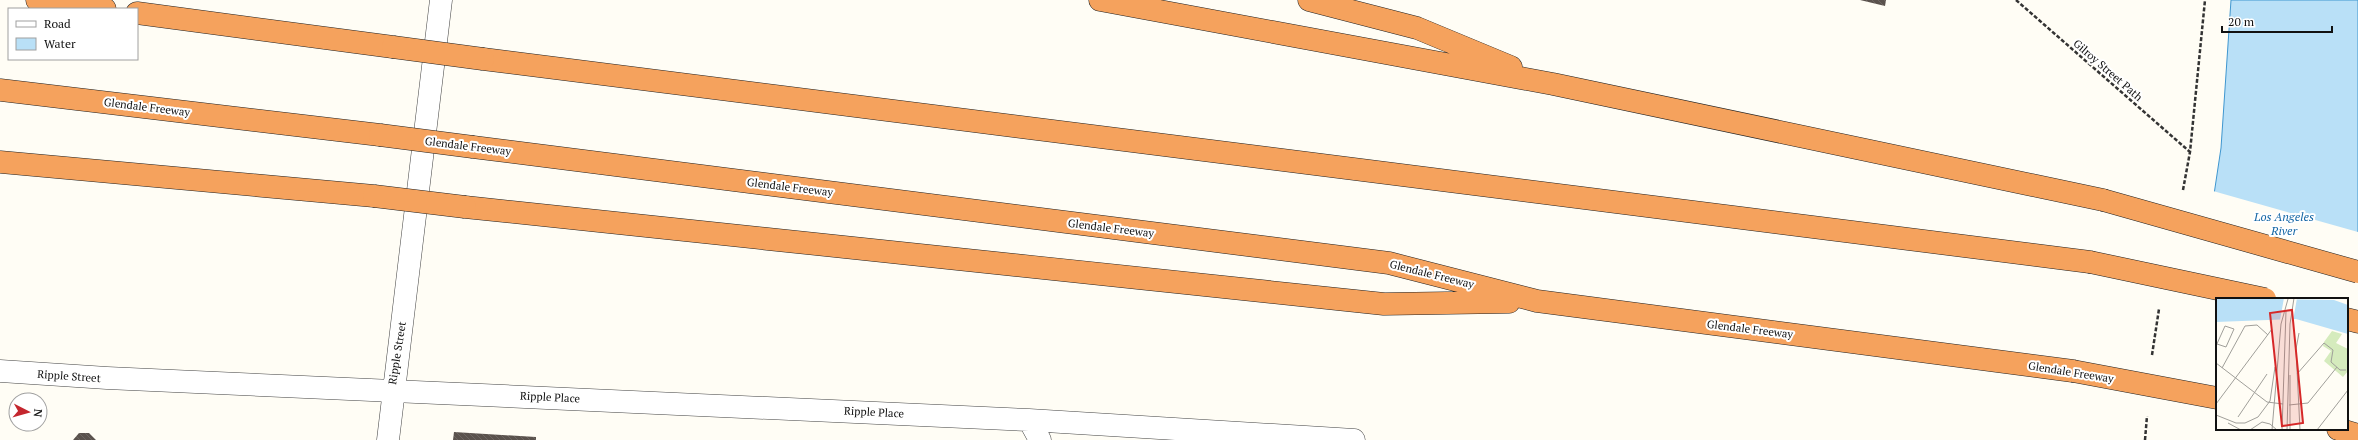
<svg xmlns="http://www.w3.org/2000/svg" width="2358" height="440" viewBox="0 0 2358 440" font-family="'PT Serif',serif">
	<defs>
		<pattern id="building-back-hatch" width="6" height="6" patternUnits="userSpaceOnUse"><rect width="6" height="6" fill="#5a524d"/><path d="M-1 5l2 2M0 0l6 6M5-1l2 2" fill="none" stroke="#6d6662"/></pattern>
	</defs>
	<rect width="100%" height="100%" fill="#fffdf5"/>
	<path fill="#b9e0f7" stroke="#3f96cf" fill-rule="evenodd" d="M2231,0H2358V440H2177L2221,148ZM2217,299H2347V429H2217Z"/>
	<path fill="#fffdf5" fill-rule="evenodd" d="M2213,191L2358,232V440H2175ZM2217,299H2347V429H2217Z"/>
	<path fill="url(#building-back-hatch)" d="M1860,0H1886L1885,6Z
		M454,432L536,437V440H453Z
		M79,433H89L96,440H73Z"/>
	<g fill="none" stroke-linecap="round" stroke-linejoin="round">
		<g stroke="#444" stroke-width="23">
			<path id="minor" d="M0,371L107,378L1029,420L1354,440
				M1029,420L1040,440
				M388,440L441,0"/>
		</g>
		<g stroke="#222" stroke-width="23">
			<path id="motorway" d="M37,0L105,9
				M1100,0L1553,84L2103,200
				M1309,0L1417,28L1511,67
				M137,13L393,47
				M483,59L2090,262
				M0,90L380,135
				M473,147L1389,263L1537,301L2073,371
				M0,162L374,196
				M465,207L1384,304L1509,302
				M2347,319L2358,322
				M2338,429L2358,435"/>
		</g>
		<path stroke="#333" stroke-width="2.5" stroke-dasharray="4 2" stroke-linecap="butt" d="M2016,0L2190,152
			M2183,190L2190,152L2205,0
			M2152,355L2159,309
			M2145,440L2147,416"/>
		<use href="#minor" stroke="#fff" stroke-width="22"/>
		<use href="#motorway" stroke="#f5a25d" stroke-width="22"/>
		<g stroke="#222" stroke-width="23" stroke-linecap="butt">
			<path id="motorway-bridge" d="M393,47L483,59
				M380,135L473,147
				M374,196L465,207
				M2103,200L2358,272
				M2090,262L2265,299
				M2073,371L2217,398"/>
		</g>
		<use href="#motorway-bridge" stroke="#f5a25d" stroke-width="22"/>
	</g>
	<g text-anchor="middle" stroke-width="4" stroke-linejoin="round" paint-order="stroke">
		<g font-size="11" fill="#111" stroke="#fff">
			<text transform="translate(2108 70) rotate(41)" y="4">Gilroy Street Path</text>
			<text transform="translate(147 107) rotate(7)" y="4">Glendale Freeway</text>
			<text transform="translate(468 146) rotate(7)" y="4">Glendale Freeway</text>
			<text transform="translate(790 187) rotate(7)" y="4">Glendale Freeway</text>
			<text transform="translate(1111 228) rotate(7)" y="4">Glendale Freeway</text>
			<text transform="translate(1432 274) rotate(14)" y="4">Glendale Freeway</text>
			<text transform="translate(1750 329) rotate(7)" y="4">Glendale Freeway</text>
			<text transform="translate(397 353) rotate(-81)" y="4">Ripple Street</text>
			<text transform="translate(2071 372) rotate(9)" y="4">Glendale Freeway</text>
			<text transform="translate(69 376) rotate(4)" y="4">Ripple Street</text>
			<text transform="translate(550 397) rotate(3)" y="4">Ripple Place</text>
			<text transform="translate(874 412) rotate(3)" y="4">Ripple Place</text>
		</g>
		<g font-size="12" font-style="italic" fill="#1768a6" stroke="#fff">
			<text x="2284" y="221">Los Angeles<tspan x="2284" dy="14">River</tspan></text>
		</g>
	</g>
	<g transform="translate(2216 298)">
		<rect width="132" height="132" fill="#fffdf5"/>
		<path d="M116,33L126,36L120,45L132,51V73L127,79L108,63L115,53L107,48L108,44Z" fill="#d5ebbd"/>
		<path d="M0,0L118,2L132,7V36L80,21L0,24Z" fill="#b9e0f7"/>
		<path d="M68,0H81L77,23L64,22Z" fill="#fffdf5"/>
		<path fill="none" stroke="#a09f9a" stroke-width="1" d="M83,35L80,51L84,132M0,48L9,28L18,31L10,49L1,46M0,65L51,104L67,106M6,70L29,28L41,27L52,37M81,76L108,45L117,52L115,64L124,72H130M74,77V132M0,106L56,31M73,107L92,105L121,69M0,117L20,125H29L42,119L54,103L59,69M22,119L51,76M12,125L25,132M34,132L46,124L54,126L61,132M56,132L65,26L72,1M66,132L70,13M71,132L74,26L78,0M101,132L132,92"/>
		<path fill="#d62828" fill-opacity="0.15" stroke="#d62828" stroke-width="2" d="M76,12L87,125L66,128L54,15Z"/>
		<rect width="132" height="132" fill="none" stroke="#111" stroke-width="2"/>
	</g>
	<rect x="8" y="8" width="130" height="52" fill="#ffffff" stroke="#a0a0a0"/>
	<rect x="16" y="21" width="20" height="6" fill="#ffffff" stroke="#a0a0a0"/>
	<text x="44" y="28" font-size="12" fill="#111111">Road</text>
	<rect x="16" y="38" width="20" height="12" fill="#b9e0f7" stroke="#a0a0a0"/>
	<text x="44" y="48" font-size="12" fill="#111111">Water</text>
	<g transform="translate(28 412) rotate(96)"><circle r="19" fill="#ffffff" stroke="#a0a0a0"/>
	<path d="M0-3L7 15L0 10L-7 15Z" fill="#c4262e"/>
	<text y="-6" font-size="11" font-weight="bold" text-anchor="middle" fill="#111111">N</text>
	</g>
	<path d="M2222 26v6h110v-6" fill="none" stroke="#111111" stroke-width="2"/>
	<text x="2228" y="26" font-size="12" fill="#111111" stroke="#ffffff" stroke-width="3" paint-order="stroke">20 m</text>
</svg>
